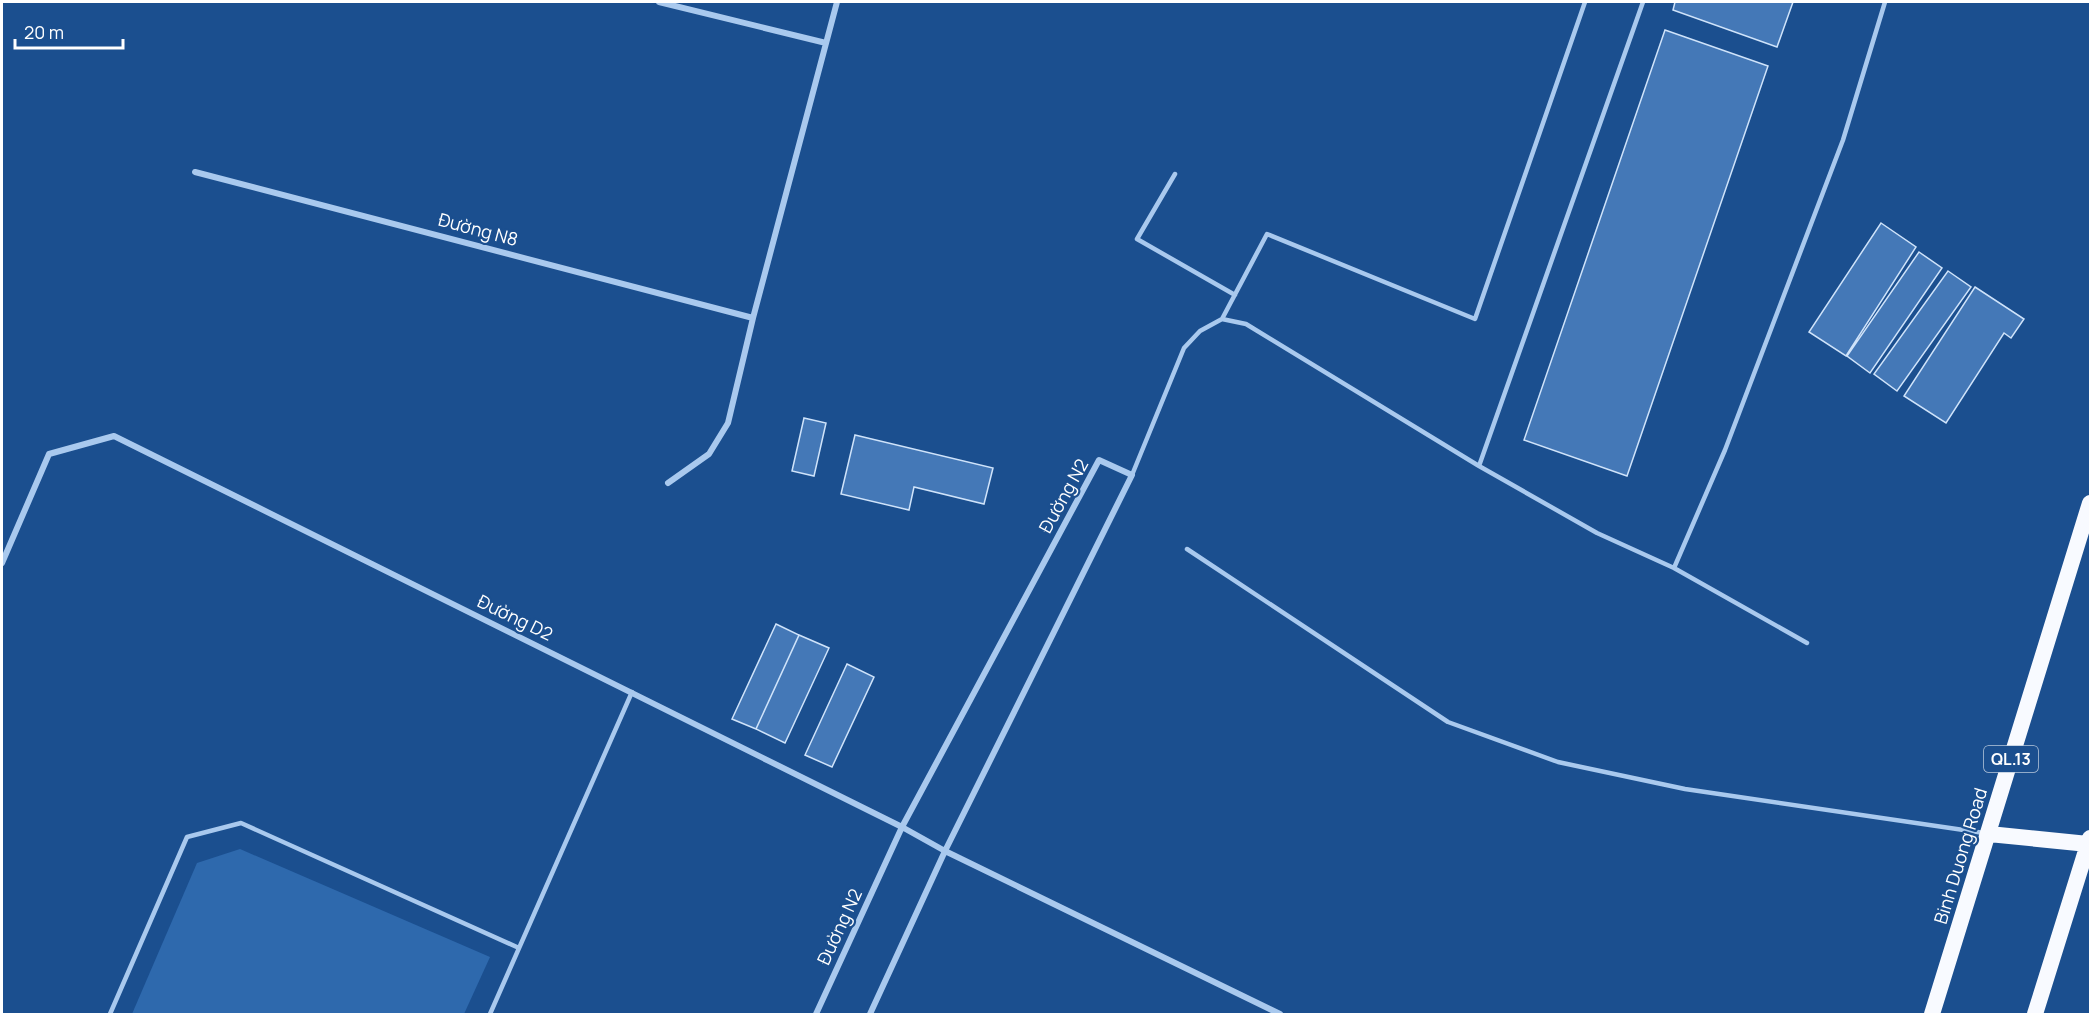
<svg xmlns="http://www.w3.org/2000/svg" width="2092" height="1016" viewBox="0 0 2092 1016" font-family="Manrope,sans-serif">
	<rect width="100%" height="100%" fill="#1b4f8f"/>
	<path fill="#2e69ad" d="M240,849L490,957L464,1014H132L197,863Z"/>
	<path fill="#4478b7" stroke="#cfe3fa" stroke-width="1.5" d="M1675,2H1793L1777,47L1673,10Z
		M1665,30L1768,66L1627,476L1524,440Z
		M1881,223L1916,247L1846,356L1809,332Z
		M1919,252L1942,268L1870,373L1847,356Z
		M1948,271L1971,287L1897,391L1874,374Z
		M1975,287L2024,319L2011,338L2004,333L1946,423L1904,396Z
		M804,418L826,423L814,476L792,471Z
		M855,435L993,468L984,504L914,487L909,510L841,494Z
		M776,624L799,635L756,729L732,719Z
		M799,635L829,648L785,743L756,729Z
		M847,664L874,677L832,767L805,755Z"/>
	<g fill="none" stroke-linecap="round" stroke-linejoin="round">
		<path stroke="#a9c9ee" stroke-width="4.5" d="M1175,174L1137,239L1235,295
			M1222,319L1267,234L1475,319L1585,2
			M1479,466L1643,2
			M1132,475L1184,348L1200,331L1222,319L1246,324L1479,466L1597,533L1674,568L1725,450L1843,140L1885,2
			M1187,549L1448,722L1558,762L1685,789L1984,833
			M1674,568L1807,643
			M110,1014L187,837L241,823L519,948
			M490,1014L632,692"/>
		<path stroke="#a9c9ee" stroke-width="6" d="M659,2L826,43
			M195,172L753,318
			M668,483L709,454L728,423L753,318L837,2
			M2,563L49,454L114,436L902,827L945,851L1280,1014
			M816,1014L902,827L1099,460L1132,475L945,851L870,1014"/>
		<path stroke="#f8faff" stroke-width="16" d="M1989,834L2088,844
			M1932,1014L2090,503
			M2035,1014L2090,838"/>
	</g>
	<g text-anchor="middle" stroke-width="4.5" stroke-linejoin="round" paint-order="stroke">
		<rect fill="#1b4f8f" stroke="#bbcadd" stroke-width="1.5" x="1984" y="746" width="54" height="26" rx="4.5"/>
		<g font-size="16" font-weight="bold" fill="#fff">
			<text x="2011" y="765">QL.13</text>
		</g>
		<g font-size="18" fill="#fff" stroke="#1b4f8f">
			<text transform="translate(478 230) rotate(15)" y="6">Đường N8</text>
			<text transform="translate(1064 496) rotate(-61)" y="6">Đường N2</text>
			<text transform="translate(515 618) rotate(26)" y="6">Đường D2</text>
			<text transform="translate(1961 856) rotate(-73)" y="6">Binh Duong Road</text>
			<text transform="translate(840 927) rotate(-65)" y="6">Đường N2</text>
		</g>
	</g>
	<rect width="2092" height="1016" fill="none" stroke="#ffffff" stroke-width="6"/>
	<path d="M15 39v9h108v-9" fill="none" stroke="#ffffff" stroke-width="3"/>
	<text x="24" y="39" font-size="18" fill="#ffffff" stroke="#1b4f8f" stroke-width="4.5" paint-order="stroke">20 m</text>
</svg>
